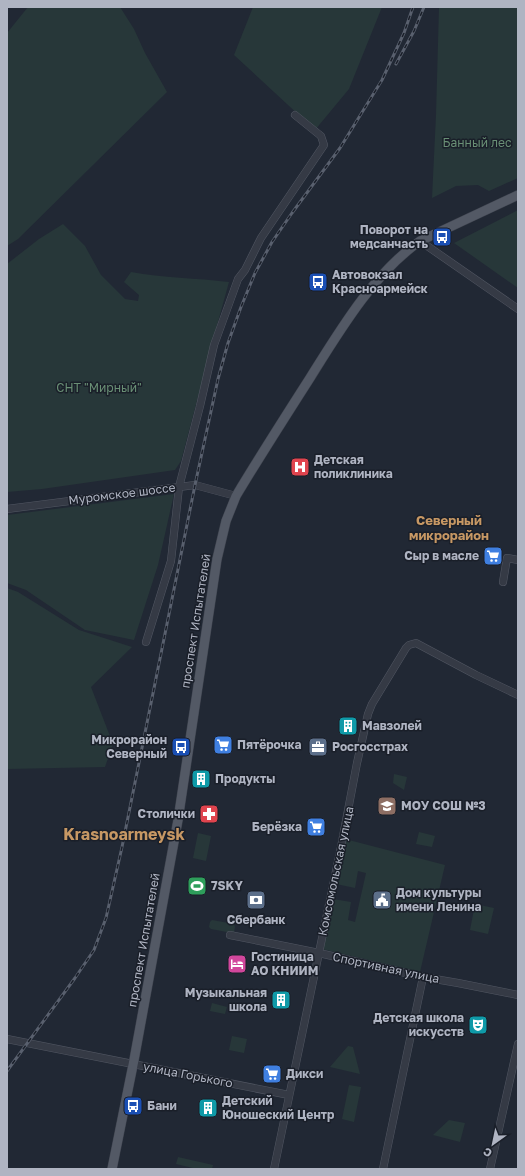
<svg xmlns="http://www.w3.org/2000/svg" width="525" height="1176" viewBox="0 0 525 1176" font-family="'Golos Text',sans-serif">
	<rect width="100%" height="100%" fill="#212834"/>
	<path fill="#273739" d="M28,7H120L134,29L145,53L167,92L18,239L7,246V33Z
		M253,7H382L349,89L315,130L234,55Z
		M439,7H518V178L489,191L478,185L456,186L432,198L436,115Z
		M518,210V288L454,243Z
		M63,224L85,246L101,275L125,299L138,301L139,295L124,282L131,272C163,278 196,278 229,282L216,329L181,461L175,470L42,489L7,492V264L39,239Z
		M174,494L158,565L134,640L85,630L26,590L7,583V515Z
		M7,588L18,592L79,630L132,647L91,687L113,744L105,767L7,769Z
		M394,774L407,777L404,790L393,783Z
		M419,832L435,836L432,847L416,844Z
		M198,833L211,836L206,861L193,858Z
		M345,839L445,865L420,972L322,949L333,899L351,902L348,920L355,922L366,873L358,871L355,888L336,884Z
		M475,904L494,908L488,934L470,930Z
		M212,920L234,924L235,927L234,932L232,933L211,929L209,927L210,922Z
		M212,1003L227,1007L225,1014L210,1011Z
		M232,1036L247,1039L244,1053L229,1050Z
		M348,1046L353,1047L360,1074L330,1067Z
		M349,1085L361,1087L354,1122L342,1119Z
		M449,1120L465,1123L460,1142L433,1135Z
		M178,1157L213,1165L212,1169H197L176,1164Z"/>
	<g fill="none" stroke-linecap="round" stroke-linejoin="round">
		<g stroke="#525763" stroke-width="8">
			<path id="minor" d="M420,241L518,309
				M7,509L195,485L236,496
				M503,582L507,558L518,560
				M146,642L171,561L179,487L200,406L214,345L238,279L245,270L261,238L324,145L321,136L295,115
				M230,935L319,953L423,977L458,983L518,995
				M7,1039L289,1095
				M274,1169L341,847L357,763L368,714L372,704L406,648L409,645L416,643L476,675L518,695
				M383,1169L423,977
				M490,1169L518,1044"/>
		</g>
		<g stroke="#3e434e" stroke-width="10">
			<path id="major" d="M112,1169L134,1060L178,820L217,559L226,521L236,496C260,456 285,417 310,378C340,330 374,273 420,241L518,195"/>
		</g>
		<use href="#minor" stroke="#353a45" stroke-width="7"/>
		<use href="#major" stroke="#535965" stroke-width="9"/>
		<g stroke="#59606e" stroke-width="3">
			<path id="rail" d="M396,64L414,31L424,7
				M7,1071L75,978L94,950L106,918L122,847L195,485L218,379L228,343L241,307L255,273L272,242L292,213L340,148L382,80L404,33L413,7"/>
		</g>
		<use href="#rail" stroke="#1a1f29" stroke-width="1.5" stroke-dasharray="4.5" stroke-linecap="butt"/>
	</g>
	<defs>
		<g id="bus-square" transform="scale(1)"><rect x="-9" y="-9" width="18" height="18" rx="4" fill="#1a4fb4" stroke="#1a1f29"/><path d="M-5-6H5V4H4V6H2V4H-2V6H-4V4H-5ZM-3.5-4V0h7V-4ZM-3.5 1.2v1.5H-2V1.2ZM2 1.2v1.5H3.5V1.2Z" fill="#fff"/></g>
		<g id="hospital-square" transform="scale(1)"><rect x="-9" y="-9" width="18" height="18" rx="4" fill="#e0444e" stroke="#1a1f29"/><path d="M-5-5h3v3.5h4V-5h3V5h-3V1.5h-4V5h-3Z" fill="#fff"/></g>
		<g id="supermarket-square" transform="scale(1)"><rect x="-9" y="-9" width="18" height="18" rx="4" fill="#3f7fe0" stroke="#1a1f29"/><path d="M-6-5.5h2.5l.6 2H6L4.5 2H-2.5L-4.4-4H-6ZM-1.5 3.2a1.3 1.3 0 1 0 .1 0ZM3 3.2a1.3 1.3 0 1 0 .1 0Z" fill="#fff"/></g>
		<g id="building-square" transform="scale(1)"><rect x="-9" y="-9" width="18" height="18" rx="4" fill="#0f9aa8" stroke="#1a1f29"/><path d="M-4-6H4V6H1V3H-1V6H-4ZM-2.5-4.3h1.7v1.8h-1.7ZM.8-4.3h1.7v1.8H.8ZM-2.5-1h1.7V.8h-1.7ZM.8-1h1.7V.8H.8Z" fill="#fff"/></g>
		<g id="office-square" transform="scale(1)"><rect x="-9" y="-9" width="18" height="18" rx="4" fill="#5c6f8a" stroke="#1a1f29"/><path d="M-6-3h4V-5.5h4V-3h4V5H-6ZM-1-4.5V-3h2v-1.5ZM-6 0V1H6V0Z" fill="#fff"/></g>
		<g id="school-square" transform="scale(1)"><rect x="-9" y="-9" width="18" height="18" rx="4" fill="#8d6e63" stroke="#1a1f29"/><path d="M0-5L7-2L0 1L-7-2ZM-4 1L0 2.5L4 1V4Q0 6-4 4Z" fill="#fff"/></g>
		<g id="pharmacy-square" transform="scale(1)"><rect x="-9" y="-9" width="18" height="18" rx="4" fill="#e0444e" stroke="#1a1f29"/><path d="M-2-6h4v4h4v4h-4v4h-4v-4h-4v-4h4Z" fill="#fff"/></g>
		<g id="stadium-square" transform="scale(1)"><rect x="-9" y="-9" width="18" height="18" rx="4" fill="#2e9e5b" stroke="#1a1f29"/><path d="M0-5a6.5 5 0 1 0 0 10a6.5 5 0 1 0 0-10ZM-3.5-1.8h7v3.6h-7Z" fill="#fff"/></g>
		<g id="bank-square" transform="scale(1)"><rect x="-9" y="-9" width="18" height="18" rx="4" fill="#5c6f8a" stroke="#1a1f29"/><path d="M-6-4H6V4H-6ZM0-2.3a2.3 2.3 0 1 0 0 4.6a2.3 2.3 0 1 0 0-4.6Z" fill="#fff"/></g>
		<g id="civic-square" transform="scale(1)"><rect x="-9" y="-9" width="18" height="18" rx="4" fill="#5c6f8a" stroke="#1a1f29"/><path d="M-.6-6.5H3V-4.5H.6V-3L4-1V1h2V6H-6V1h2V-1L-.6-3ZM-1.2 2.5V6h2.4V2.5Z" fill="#fff"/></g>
		<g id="hotel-square" transform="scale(1)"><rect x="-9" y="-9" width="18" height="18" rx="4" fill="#d1479c" stroke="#1a1f29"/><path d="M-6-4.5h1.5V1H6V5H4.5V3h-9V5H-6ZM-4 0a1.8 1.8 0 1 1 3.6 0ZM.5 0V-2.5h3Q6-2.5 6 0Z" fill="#fff"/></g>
		<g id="theatre-square" transform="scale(1)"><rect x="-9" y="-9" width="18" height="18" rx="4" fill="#0f9aa8" stroke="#1a1f29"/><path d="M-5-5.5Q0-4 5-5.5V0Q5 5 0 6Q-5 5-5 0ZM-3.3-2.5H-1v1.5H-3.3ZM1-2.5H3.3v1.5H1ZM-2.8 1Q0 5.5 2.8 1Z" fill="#fff"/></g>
	</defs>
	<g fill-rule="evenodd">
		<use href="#bus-square" x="442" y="237"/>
		<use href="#bus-square" x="318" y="282"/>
		<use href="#hospital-square" x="300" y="467"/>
		<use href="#supermarket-square" x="493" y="556"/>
		<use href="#building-square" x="348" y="726"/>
		<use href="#supermarket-square" x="223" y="745"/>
		<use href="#bus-square" x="181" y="747"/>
		<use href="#office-square" x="318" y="747"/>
		<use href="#building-square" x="201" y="779"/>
		<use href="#school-square" x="387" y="806"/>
		<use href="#pharmacy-square" x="209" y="814"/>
		<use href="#supermarket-square" x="316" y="827"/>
		<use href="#stadium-square" x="197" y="886"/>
		<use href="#bank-square" x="256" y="900"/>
		<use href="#civic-square" x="382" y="900"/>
		<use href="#hotel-square" x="237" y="964"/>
		<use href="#building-square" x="281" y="1000"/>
		<use href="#theatre-square" x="478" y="1025"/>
		<use href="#supermarket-square" x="272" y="1074"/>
		<use href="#bus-square" x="133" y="1106"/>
		<use href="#building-square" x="208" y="1108"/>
	</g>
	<g text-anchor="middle" stroke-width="3" stroke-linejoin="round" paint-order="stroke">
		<g font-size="12" fill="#698f75" stroke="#1a1f29">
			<text x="477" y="147">Банный лес</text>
			<text x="99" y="392">СНТ "Мирный"</text>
		</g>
		<g font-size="12" font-weight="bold" fill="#afb4c2" stroke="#1a1f29" text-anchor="start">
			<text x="428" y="234" text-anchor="end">Поворот на<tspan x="428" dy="14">медсанчасть</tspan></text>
			<text x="332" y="279">Автовокзал<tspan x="332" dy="14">Красноармейск</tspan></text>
			<text x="314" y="464">Детская<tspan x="314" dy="14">поликлиника</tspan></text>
			<text x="479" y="560" text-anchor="end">Сыр в масле</text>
			<text x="362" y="730">Мавзолей</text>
			<text x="167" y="744" text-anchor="end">Микрорайон<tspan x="167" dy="14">Северный</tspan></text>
			<text x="237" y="749">Пятёрочка</text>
			<text x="332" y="751">Росгосстрах</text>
			<text x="215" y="783">Продукты</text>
			<text x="401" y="810">МОУ СОШ №3</text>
			<text x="195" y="818" text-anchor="end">Столички</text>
			<text x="302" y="831" text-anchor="end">Берёзка</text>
			<text x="211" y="890">7SKY</text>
			<text x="396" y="897">Дом культуры<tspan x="396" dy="14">имени Ленина</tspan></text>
			<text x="256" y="924" text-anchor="middle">Сбербанк</text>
			<text x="251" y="961">Гостиница<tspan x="251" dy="14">АО КНИИМ</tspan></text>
			<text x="267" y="997" text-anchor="end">Музыкальная<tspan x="267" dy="14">школа</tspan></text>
			<text x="464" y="1022" text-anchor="end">Детская школа<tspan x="464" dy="14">искусств</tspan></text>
			<text x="286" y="1078">Дикси</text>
			<text x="222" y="1105">Детский<tspan x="222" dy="14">Юношеский Центр</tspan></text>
			<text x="147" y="1110">Бани</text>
		</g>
		<g font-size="12" fill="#afb4c2" stroke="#1a1f29">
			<text transform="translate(122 494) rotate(-7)" y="4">Муромское шоссе</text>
			<text transform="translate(196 621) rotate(-81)" y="4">проспект Испытателей</text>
			<text transform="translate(336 871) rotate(-78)" y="4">Комсомольская улица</text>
			<text transform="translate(144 940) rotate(-80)" y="4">проспект Испытателей</text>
			<text transform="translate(386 968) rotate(12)" y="4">Спортивная улица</text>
			<text transform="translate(188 1075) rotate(11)" y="4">улица Горького</text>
		</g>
		<g font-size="13" font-weight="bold" fill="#c79864" stroke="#1a1f29">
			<text x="449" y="525">Северный<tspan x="449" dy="15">микрорайон</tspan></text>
		</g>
		<g font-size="16" font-weight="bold" fill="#c79864" stroke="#1a1f29">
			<text x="124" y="840">Krasnoarmeysk</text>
		</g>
	</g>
	<rect width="525" height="1176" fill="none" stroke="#afb4c2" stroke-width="16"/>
	<g transform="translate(493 1144) rotate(213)" stroke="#1a1f29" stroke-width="3" paint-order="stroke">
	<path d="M0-3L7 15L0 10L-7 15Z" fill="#afb4c2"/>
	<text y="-6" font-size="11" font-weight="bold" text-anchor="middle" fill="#afb4c2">С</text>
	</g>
</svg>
